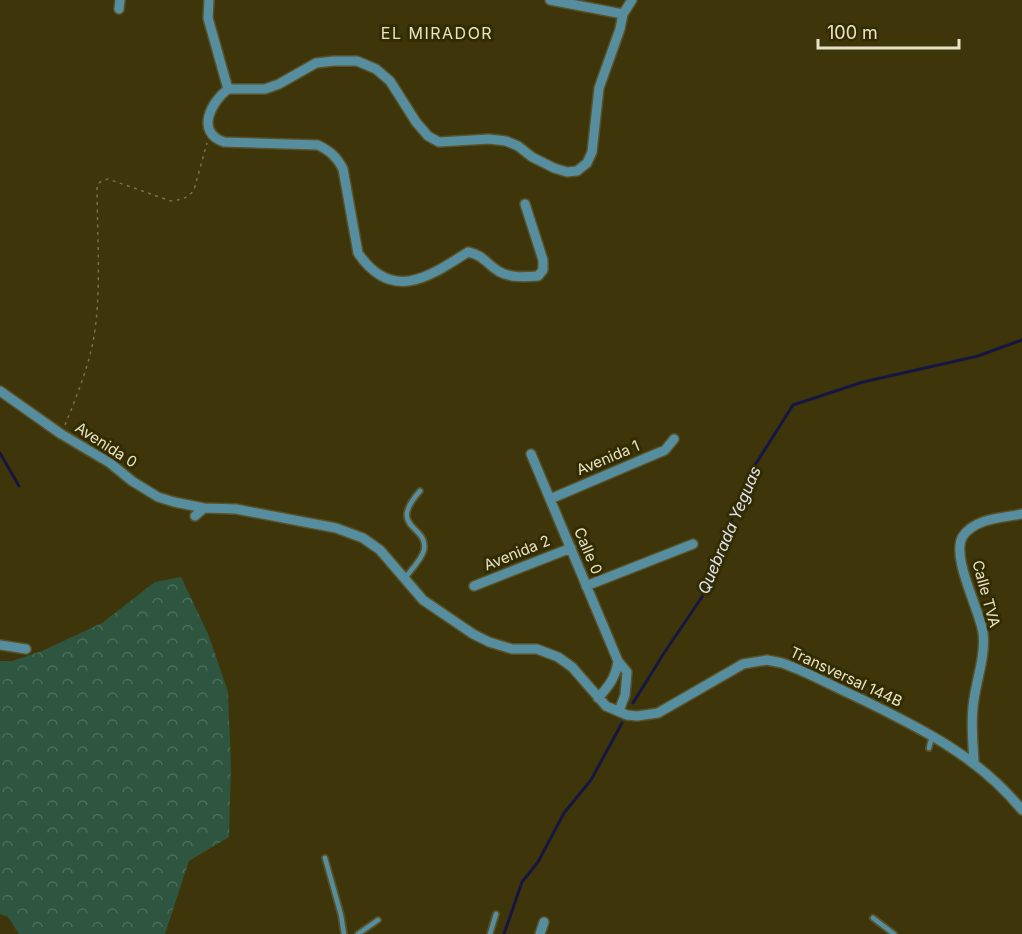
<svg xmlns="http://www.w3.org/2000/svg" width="1022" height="934" viewBox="0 0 1022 934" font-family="Inter,sans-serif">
	<defs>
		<pattern id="forest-crowns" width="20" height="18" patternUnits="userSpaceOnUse" patternTransform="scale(1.5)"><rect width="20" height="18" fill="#2d5540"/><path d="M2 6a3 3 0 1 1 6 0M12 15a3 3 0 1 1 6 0" fill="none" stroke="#4b6d5a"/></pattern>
	</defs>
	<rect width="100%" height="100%" fill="#3e360a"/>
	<path fill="url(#forest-crowns)" d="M181,577L209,636L228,692L231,766L229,837L189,861L165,934H19L8,917L0,914V661H12L42,651L102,623L155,582Z"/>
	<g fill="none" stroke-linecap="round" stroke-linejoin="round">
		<path stroke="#171643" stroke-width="3" d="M0,453L19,486
			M633,703L664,653L702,597L750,473L793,405L863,382L978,356L1022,340
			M504,934L522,882L538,862L564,813L591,780L622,723"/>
		<g stroke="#595228" stroke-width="8">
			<path id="lane" d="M405,578C411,570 422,559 424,550C429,525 386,529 420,491
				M929,748L932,736
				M325,858L341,915L344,934
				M873,918L894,934
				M358,934L378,920
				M490,934L496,914"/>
		</g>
		<g stroke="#595228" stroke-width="12">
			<path id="street" d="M209,0L208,18L228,89H265L279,84L316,63L334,61H357L376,69L390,81L416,122L428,136L439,142L489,139L506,141L518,146L532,157L554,168L567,172L577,171L587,163L592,152L599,88L620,29L623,14L632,0
				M550,0L623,14
				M119,9L120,0
				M228,89C211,102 195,132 224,142L318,145C330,151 337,157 343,169L358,253C392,303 429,277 468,252C484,255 487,265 500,272C511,278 526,277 538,276L543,270V260L525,204
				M0,391L61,434L110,463L132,481L158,497L174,502L204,508L236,509L336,528L363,538L380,550L423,600L473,634L489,642L512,649H537L558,657L572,667L606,706L627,715L637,716L658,713L743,664L767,660L782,663C808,672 832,686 857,697C920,728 977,755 1022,810
				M531,454L618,661L627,672L625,695L619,711
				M550,499L665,450L674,439
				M195,516L204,508
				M474,586L571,548
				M586,586L693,544
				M0,645L26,649
				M598,698C609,686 616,677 618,661
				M974,762C973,744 971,725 973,707C975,683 986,657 983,633C980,610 950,556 963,536C975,518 1002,518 1022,514
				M540,934L544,922"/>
		</g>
		<path stroke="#777049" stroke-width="1.5" stroke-dasharray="3 4.5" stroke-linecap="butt" d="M65,425C76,398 87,371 93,342C102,296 97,234 97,186L100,182L108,179L171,201C181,200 188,198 194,190L207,143"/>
		<use href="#lane" stroke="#568e9f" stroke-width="4.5"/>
		<use href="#street" stroke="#568e9f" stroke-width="9"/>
	</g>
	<g text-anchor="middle" stroke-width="6" stroke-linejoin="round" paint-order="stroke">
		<g font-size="15" fill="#e8e3c7" stroke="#332c00">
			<text transform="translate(106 445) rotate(33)" y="5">Avenida 0</text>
			<text transform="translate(608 458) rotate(-23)" y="5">Avenida 1</text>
			<text transform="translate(588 551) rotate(67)" y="5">Calle 0</text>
			<text transform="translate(517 553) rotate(-22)" y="5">Avenida 2</text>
			<text transform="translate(986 594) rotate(75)" y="5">Calle TVA</text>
			<text transform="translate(846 677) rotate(25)" y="5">Transversal 144B</text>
		</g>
		<g font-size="16" letter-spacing="1.5" fill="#e8e3c7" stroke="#332c00">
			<text x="437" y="39">EL MIRADOR</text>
		</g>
		<g font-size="16" font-style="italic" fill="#e0e2f3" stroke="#332c00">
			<text transform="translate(729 530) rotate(-67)" y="6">Quebrada Yeguas</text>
		</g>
	</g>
	<path d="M818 39v9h141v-9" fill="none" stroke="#e8e3c7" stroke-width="3"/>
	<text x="827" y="39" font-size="18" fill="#e8e3c7" stroke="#332c00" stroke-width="4.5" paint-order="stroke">100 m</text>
</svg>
